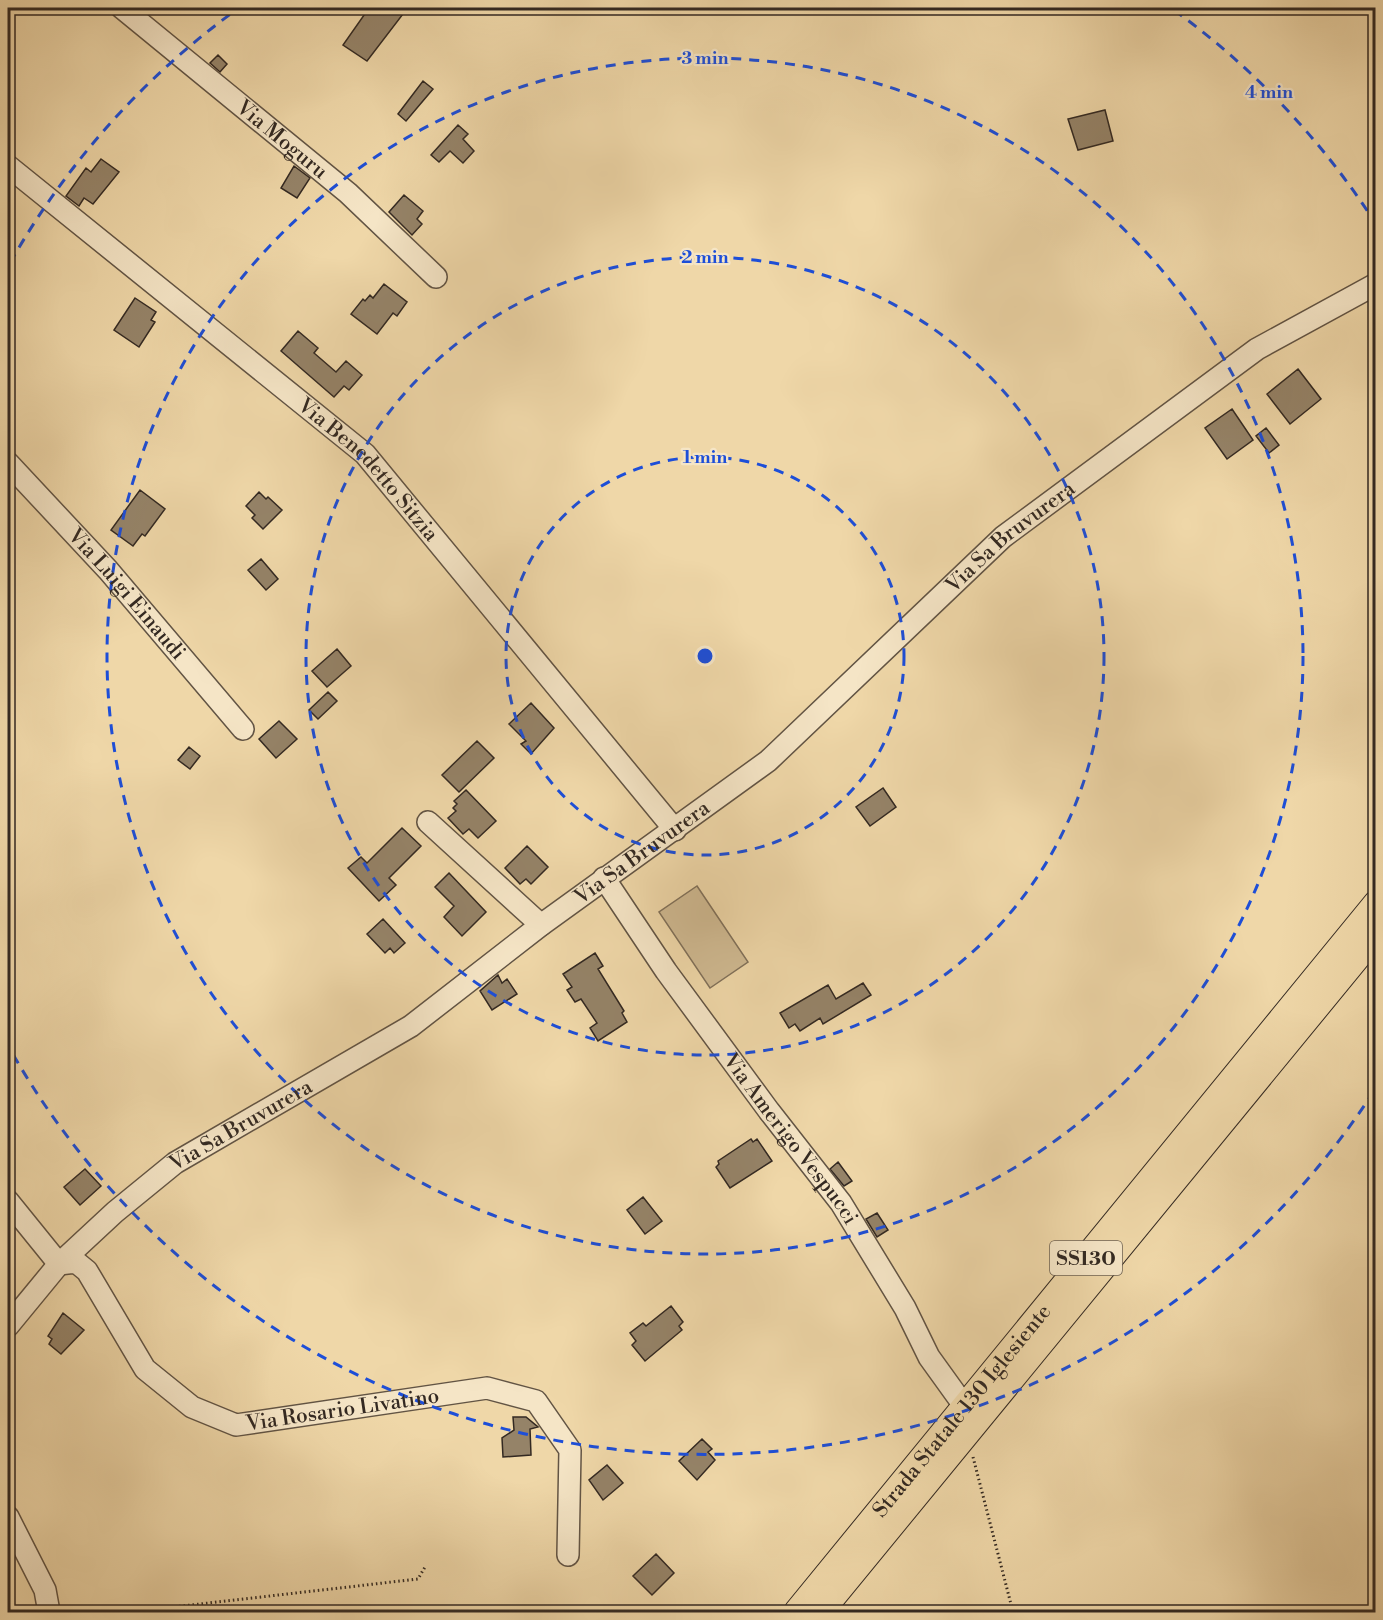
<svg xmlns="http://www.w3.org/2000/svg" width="1383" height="1620" viewBox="0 0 1383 1620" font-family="'Libre Bodoni',serif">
	<rect width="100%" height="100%" fill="#efd7a8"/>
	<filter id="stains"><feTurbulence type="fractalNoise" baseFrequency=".00333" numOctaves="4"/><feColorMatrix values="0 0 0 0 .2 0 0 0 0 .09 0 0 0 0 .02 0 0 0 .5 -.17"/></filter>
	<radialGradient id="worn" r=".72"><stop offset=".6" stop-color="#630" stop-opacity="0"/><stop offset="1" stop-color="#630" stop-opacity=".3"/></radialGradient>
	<path fill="#cfb991" stroke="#81715a" stroke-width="1.5" d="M697,886L748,962L710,988L659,912Z"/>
	<path fill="#958368" stroke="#332922" stroke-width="1.5" d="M369,8H394L403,14L367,61L343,45Z
		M218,55L227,64L220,72L210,63Z
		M423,81L433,89L406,121L398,114Z
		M1105,110L1113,141L1078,150L1068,119Z
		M458,125L468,134L463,139L474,151L463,163L450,151L439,162L431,155Z
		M101,159L119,172L93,204L84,198L79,206L66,196L86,168L91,172Z
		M294,166L310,178L297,198L281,188Z
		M404,195L423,211L417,219L422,224L412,235L389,212Z
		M384,284L407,302L397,316L393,313L377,334L351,314L363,299L365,301L370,295L373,298Z
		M135,298L156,312L151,320L155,322L139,347L114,330Z
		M298,331L318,348L314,353L336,372L346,361L362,375L349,390L344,386L334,397L281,351Z
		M1298,369L1321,399L1290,424L1267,394Z
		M1232,409L1253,440L1227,459L1205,428Z
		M1266,428L1279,445L1269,453L1256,436Z
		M140,490L165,509L145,536L142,534L133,546L111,530Z
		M259,492L266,499L268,497L282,510L263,529L252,518L255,515L246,506Z
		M261,559L278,579L266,590L248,570Z
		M337,649L351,666L327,687L312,671Z
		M328,692L337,701L318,719L309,710Z
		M531,703L554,728L531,754L521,744L526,741L509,724Z
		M279,721L297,739L276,758L259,739Z
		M477,741L494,758L459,792L442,775Z
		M189,747L200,756L190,769L178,760Z
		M883,788L896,807L870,826L856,807Z
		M466,790L496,821L478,838L469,829L463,834L448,818L456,811L453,808L457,804L454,801Z
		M402,828L421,846L389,878L396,885L379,901L348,868L361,857L367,863Z
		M527,846L548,867L531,884L526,879L520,884L505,868Z
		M449,873L486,912L462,936L444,917L454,906L435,887Z
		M383,919L405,943L394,953L390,948L385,953L367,934Z
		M595,953L603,966L598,969L624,1011L622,1013L627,1022L598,1041L590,1028L597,1023L581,999L575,1002L567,990L572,987L563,974Z
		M498,975L502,983L507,979L517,994L492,1010L480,991Z
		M863,983L871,995L823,1024L820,1018L800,1031L795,1024L789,1028L780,1013L828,985L836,999Z
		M751,1139L753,1142L757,1139L772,1161L730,1188L716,1167L719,1164L718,1161Z
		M838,1162L852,1181L844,1186L830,1169Z
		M85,1169L101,1186L80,1205L64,1187Z
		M643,1197L662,1221L645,1234L627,1210Z
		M877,1213L888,1230L877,1237L866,1219Z
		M671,1306L683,1322L679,1326L682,1330L645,1361L632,1345L636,1341L630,1333L643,1323L646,1326Z
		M63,1313L84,1330L61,1354L49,1344L52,1339L48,1336Z
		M513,1417H526L538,1427L530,1429L531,1455L503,1457L502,1438L514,1430Z
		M702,1439L712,1449L708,1452L715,1460L697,1480L679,1461Z
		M607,1465L623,1483L603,1500L589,1480Z
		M656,1554L674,1573L652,1595L633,1576Z"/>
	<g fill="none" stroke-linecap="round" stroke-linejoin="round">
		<g stroke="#625444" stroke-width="24">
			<g id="minor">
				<path id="s1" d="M122,8L348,193L436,277"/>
				<path id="s2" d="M8,166L365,454L675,830"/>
				<path id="s3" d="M8,463L108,570L243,729"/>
				<path d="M428,822L541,925"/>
				<path id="s4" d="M604,878L666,971L769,1111L841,1203L905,1308L929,1357L965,1407"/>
				<path id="s5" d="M8,1201L59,1264L76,1262L87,1271L145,1369L192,1407L236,1425L487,1388L536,1401L570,1450L568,1555"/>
				<path id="s6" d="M8,1326L59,1264L115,1212L175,1163L411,1026L541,925L768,761L1003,537L1257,349L1376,284"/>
				<path d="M8,1517L45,1590L49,1612"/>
			</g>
		</g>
		<g stroke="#332922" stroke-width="28">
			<g id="major">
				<path id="s7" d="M797,1612L1376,904"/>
				<path d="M820,1612L1376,934"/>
			</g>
		</g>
		<path stroke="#332922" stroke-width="3" stroke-dasharray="1.5 3" stroke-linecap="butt" d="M973,1457L1013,1612
			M130,1612L418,1579L425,1567"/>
		<use href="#minor" stroke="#f5e5c6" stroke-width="21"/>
		<use href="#major" stroke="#efd7a8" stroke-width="26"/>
	</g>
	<g fill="none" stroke="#1d4ed8" stroke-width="3" stroke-dasharray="10 8">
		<circle cx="705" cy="656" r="199"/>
		<circle cx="705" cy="656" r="399"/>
		<circle cx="705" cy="656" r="598"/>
		<path d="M1374 1091A798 798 0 0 1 10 1049M10 263A798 798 0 0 1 236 10M1174 10A798 798 0 0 1 1374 221"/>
	</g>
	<g text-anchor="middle" stroke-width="4.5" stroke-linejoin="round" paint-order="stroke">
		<rect fill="#f5e5c6" stroke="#6d6153" stroke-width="1.5" x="1050" y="1241" width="72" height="34" rx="4.5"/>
		<g font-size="20" font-weight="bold" fill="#332922">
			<text x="1086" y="1265">SS130</text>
		</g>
		<g font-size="21" fill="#332922" stroke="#f5e5c6">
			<text dy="7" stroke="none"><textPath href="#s1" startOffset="207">Via Moguru</textPath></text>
			<text dy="7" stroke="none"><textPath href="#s2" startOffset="472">Via Benedetto Sitzia</textPath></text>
			<text dy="7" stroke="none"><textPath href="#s6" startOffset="1282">Via Sa Bruvurera</textPath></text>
			<text dy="7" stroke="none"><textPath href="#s3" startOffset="177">Via Luigi Einaudi</textPath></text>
			<text dy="7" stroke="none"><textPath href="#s6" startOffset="796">Via Sa Bruvurera</textPath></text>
			<text dy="7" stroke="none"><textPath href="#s6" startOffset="310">Via Sa Bruvurera</textPath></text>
			<text dy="7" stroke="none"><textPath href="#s4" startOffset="321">Via Amerigo Vespucci</textPath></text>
			<text dy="7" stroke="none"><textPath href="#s5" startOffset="442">Via Rosario Livatino</textPath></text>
			<text dy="7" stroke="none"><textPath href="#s7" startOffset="260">Strada Statale 130 Iglesiente</textPath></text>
		</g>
	</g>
	<circle cx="705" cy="656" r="9" fill="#1d4ed8" stroke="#f5e5c6" stroke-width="3"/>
	<g font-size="18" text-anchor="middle" font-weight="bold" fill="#1d4ed8" stroke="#f5e5c6" stroke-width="4.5" stroke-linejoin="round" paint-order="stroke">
		<text x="705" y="64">3 min</text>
		<text x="1269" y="98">4 min</text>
		<text x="705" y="263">2 min</text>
		<text x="705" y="463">1 min</text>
	</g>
	<rect width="1383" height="1620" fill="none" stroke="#efd7a8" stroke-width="30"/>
	<rect x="9" y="9" width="1365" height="1602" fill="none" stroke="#332922" stroke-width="3"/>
	<rect x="15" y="15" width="1353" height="1590" fill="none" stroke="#332922" stroke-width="1.5"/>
	<rect width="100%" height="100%" filter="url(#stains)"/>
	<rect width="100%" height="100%" fill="url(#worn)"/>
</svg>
